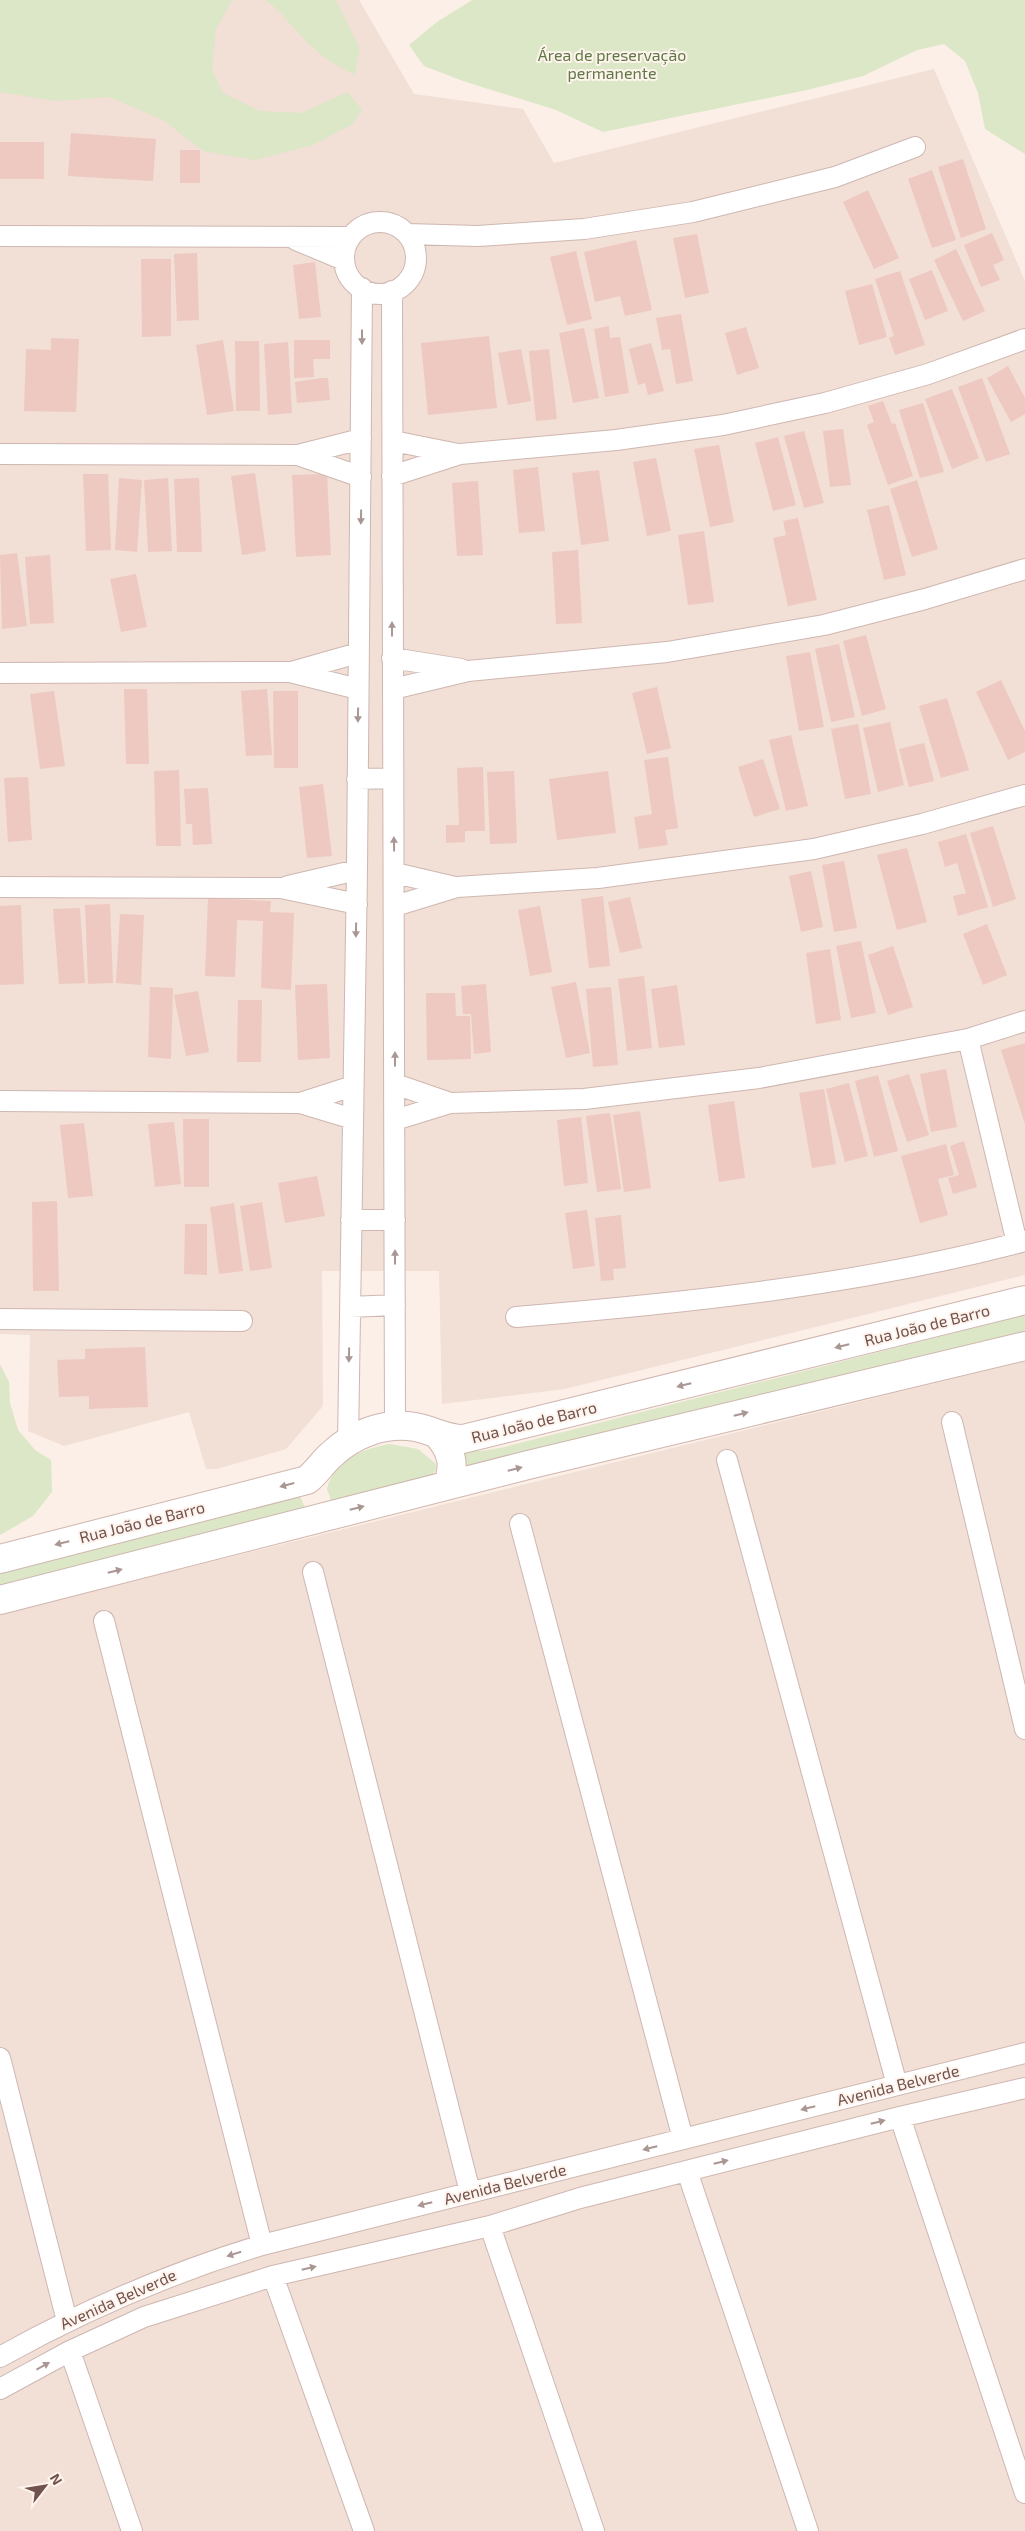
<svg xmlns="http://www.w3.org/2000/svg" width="1025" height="2531" viewBox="0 0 1025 2531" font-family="'Exo 2',sans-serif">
	<rect width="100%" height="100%" fill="#fbefe7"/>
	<path fill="#f2dfd6" d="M0,0H359L414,94L523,109L554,163L934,69L1025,281V1275L565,1389L442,1404L439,1271H322L323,1406L286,1449L217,1469H206L189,1412L64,1446L28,1431L30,1335L0,1334Z
		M1025,1361V2531H0V1614Z"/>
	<path fill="#dbe7c6" d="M0,0H234L231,2L216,29L212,70L223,93L260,111L301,113L348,92L362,110L353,124L313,145L255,160L203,151L163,120L109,97L55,101L0,92Z
		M265,0H336L360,49L355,75C334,65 317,53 301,36C289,23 280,10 265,0Z
		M472,0H1025V154L985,129L978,93L965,61L944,44L917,50L863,76L807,90L603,132L556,110L463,81L424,66L409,45L437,22Z
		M1025,1315V1339L464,1480L458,1448L481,1451L500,1448Z
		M0,1364L9,1382L10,1403L18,1430L35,1450L51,1460L52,1492L33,1516L0,1535Z
		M389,1444L418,1449L436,1464V1470L432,1476L337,1502L331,1500L327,1489C334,1460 363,1449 389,1444Z
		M300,1496L305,1508L0,1594V1574Z"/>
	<path fill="#eec9c1" d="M71,133L156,139L153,181L68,176Z
		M0,142H44V179H0Z
		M180,150H200V183H180Z
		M963,159L986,229L961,238L938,167Z
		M932,170L956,240L932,248L908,179Z
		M868,190L899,258L874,269L843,202Z
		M992,233L1004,260L993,265L1000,280L981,287L964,245Z
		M697,234L709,293L685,298L673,238Z
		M636,240L652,310L625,316L620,296L595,302L584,252Z
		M956,249L985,311L963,321L934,260Z
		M576,251L592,319L567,325L550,257Z
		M197,253L199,320L177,321L174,254Z
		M141,259H171V336L142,337Z
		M315,262L321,317L299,319L293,265Z
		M932,270L948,311L925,320L909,279Z
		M900,271L925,345L895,355L889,338L894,336L875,279Z
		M872,284L887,337L859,345L845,291Z
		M681,314L693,381L676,384L670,349L662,350L656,318Z
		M609,326L610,338L620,337L629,393L605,397L594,329Z
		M746,327L759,368L737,375L725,333Z
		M584,328L599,398L573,403L559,333Z
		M489,336L497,408L428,415L421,343Z
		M51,338L79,339L76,412L24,411L26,349L51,350Z
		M223,340L234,411L207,415L196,345Z
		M294,340H330V359H313L314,377L294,378Z
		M235,341H259L260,411H236Z
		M288,342L292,413L268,415L264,344Z
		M651,343L664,391L648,395L645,383L638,385L629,349Z
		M521,349L531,401L508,405L498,353Z
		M549,349L557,419L536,421L529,351Z
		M1008,366L1025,398V414L1011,422L987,378Z
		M322,378H328L330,400L297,403L295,382Z
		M982,378L1010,454L986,462L958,387Z
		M952,389L979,458L952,469L925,399Z
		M883,401L892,424L895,423L913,476L888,485L867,425L874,422L868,406Z
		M923,403L944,472L920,478L899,410Z
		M843,429L851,485L830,487L823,431Z
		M804,431L824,503L804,508L784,436Z
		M778,437L796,505L773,511L755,443Z
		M719,445L734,522L710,527L694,449Z
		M656,458L671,531L647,536L633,462Z
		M538,467L545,531L519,533L513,470Z
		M599,470L609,541L581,545L572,473Z
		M255,473L266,551L242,555L231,476Z
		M83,474H108L111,550L86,551Z
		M327,474L331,555L296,557L292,475Z
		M119,478L142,480L137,552L115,550Z
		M168,478L172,551L148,552L144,480Z
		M199,478L202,552H177L174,479Z
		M917,480L938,549L912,557L890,489Z
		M478,481L483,555L457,556L452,483Z
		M889,505L906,575L884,580L867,510Z
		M798,518L817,600L788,606L773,538L786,535L783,521Z
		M704,531L714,602L688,605L678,535Z
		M578,550L582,623L556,624L552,552Z
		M17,553L27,626L2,629L0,555Z
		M50,555L54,623L30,624L25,557Z
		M136,574L147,627L121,632L110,579Z
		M866,635L886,709L862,716L843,641Z
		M839,644L855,717L831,722L815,649Z
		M810,652L824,727L799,731L786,656Z
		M1001,680L1025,731V752L1008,760L976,692Z
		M657,687L671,748L647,754L632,693Z
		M124,689H147L149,764H126Z
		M267,689L272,755L246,756L241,691Z
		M54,691L65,766L40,769L30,694Z
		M273,691H298V768H274Z
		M947,698L969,770L941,778L919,706Z
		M890,722L904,785L878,792L863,728Z
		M858,724L871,794L845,799L831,729Z
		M791,735L808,806L786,811L769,740Z
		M924,743L934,781L909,787L899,749Z
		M668,757L678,828L665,830L668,845L639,849L634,817L652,814L644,760Z
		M763,759L780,809L754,817L738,767Z
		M483,767L485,831H465V842L446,843V825H459L457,768Z
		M179,770L181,846H156L154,771Z
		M514,771L517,843L490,844L487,772Z
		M608,771L616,833L557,840L549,779Z
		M28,777L32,840L8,842L4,778Z
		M323,784L332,856L307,858L299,787Z
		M208,788L212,844L193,845L192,824H186L184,789Z
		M993,826L1016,899L993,907L970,833Z
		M966,834L988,907L958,916L953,896L966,893L957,863L945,867L938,842Z
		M907,848L927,922L897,930L877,855Z
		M844,861L857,928L834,932L822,865Z
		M811,871L823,927L801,932L789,876Z
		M603,896L610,966L589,968L581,899Z
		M630,897L642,948L620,953L608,902Z
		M208,898L271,901L270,912L294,913L291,990L261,988L263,921L237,920L235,977L205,976Z
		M110,904L113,983L88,984L85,905Z
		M21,905L24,984L0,985V906Z
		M540,906L552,972L530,976L518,910Z
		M80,908L85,983L59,984L53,909Z
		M120,914L144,915L141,985L116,983Z
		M987,924L1007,975L983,985L963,934Z
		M861,941L876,1013L851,1018L836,946Z
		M893,946L913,1007L888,1015L868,955Z
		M830,949L841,1020L816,1024L806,953Z
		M644,976L652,1048L627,1051L618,979Z
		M576,982L590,1053L566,1058L551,987Z
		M327,984L330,1058L298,1060L295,985Z
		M486,984L491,1052L474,1054L471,1014H463L461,986Z
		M677,985L685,1045L659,1048L651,989Z
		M150,987L173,988L171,1059L148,1057Z
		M611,987L618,1065L593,1067L586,989Z
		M198,991L209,1052L186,1056L174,995Z
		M426,993H455L456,1016H470L471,1059L427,1060Z
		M238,1000H262L261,1062H237Z
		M1025,1043V1124L1001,1050Z
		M946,1069L957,1127L931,1132L920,1074Z
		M909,1074L929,1135L907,1142L887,1081Z
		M878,1075L898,1151L874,1157L855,1081Z
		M849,1083L868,1156L845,1162L826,1089Z
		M824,1089L836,1164L812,1168L799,1093Z
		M734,1101L745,1178L719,1182L708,1105Z
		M640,1111L651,1188L624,1192L613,1115Z
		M610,1113L621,1189L597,1192L586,1116Z
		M581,1117L588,1183L564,1186L557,1120Z
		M183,1119H209V1187H184Z
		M174,1122L181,1184L155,1187L148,1124Z
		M84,1123L93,1196L68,1198L60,1125Z
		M964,1141L977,1187L953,1194L948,1178L959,1175L950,1146Z
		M946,1144L954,1175L938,1179L948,1215L920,1223L901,1156Z
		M317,1176L325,1216L285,1223L278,1183Z
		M57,1201L59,1291H33L32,1202Z
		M262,1202L272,1268L250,1271L240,1206Z
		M234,1203L243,1271L219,1274L210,1207Z
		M587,1210L595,1266L573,1269L565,1213Z
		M621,1215L626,1268L613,1269L614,1280L601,1281L595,1218Z
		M185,1224H207V1275L184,1274Z
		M145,1347L148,1407L89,1409V1396L59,1397L57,1360L85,1359V1349Z"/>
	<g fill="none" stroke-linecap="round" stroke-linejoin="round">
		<g stroke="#ceb7b1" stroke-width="22">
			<path id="street" d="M344 258a36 36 0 1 1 72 0a36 36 0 1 1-72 0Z
				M407,234L478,236L584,229L693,212L835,177L915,147
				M0,236L351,237
				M296,240L344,260
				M392,291L395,1426
				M393,441L458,454
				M0,454L298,455L361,439
				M298,455L361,477
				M392,476L460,454L616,440L723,425L825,403L928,374L1025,339
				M392,658L461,669
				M291,672L358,653
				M0,673L290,672L358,689
				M393,689L468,671L667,652L824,625L925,599L1025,569
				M357,779L393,778
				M395,873L455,887
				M288,886L357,870
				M0,887L281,888L357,904
				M395,906L457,887L598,878L814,849L922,824L1025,795
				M968,1039L1017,1243
				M395,1084L450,1103
				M0,1101L300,1103L353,1119
				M300,1103L353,1086
				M395,1120L450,1103L584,1099L759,1078L968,1039L1025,1021
				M351,1220H395
				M350,1307L395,1305
				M516,1317C687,1303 859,1285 1025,1241
				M0,1319L242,1321
				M952,1422L1025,1729
				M348,1442L357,870L362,288
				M727,1460L897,2085
				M520,1524L683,2139
				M313,1572L470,2192
				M104,1621L262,2245
				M0,2058L67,2321
				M900,2117L1025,2493
				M687,2171L808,2531
				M490,2226L594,2531
				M273,2276L364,2531
				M70,2351L132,2531
				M0,2357C84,2310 170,2273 262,2245L1025,2053
				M0,2389L70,2351L144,2317L273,2276L490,2226L580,2198L900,2117L1025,2088"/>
		</g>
		<g stroke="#d0b6af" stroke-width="30">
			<path id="secondary" d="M438,1435C452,1451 455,1465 448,1485
				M0,1559L307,1480C317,1472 322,1463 331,1455C353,1434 384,1422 415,1427C432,1430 445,1439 463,1439L1025,1300
				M0,1600L528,1465L1025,1346"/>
		</g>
		<use href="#street" stroke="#fff" stroke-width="20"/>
		<use href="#secondary" stroke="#fff" stroke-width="28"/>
	</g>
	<defs><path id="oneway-solid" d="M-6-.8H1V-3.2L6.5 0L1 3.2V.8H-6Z" transform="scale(1.25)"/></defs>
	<g fill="#aa9794">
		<use href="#oneway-solid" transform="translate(362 337) rotate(90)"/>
		<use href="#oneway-solid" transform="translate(361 517) rotate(91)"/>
		<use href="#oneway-solid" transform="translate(392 629) rotate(-90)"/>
		<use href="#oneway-solid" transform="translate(358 715) rotate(91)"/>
		<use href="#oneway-solid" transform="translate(394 844) rotate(-91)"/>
		<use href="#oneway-solid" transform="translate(356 930) rotate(91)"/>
		<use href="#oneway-solid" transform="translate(395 1059) rotate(-90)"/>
		<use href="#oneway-solid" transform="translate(395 1257) rotate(-90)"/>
		<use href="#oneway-solid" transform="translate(842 1346) rotate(166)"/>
		<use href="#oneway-solid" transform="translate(349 1355) rotate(91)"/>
		<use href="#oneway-solid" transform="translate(684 1385) rotate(166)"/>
		<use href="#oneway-solid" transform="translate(741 1414) rotate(-14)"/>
		<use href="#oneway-solid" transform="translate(515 1469) rotate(-14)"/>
		<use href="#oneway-solid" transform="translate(287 1485) rotate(165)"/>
		<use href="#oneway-solid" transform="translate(357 1508) rotate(-14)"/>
		<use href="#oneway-solid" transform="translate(62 1543) rotate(166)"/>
		<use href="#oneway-solid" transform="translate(115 1571) rotate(-14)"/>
		<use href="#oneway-solid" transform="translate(808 2108) rotate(166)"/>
		<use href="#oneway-solid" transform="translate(878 2122) rotate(-14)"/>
		<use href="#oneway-solid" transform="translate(650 2148) rotate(166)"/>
		<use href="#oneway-solid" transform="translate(721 2162) rotate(-14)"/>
		<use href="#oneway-solid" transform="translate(425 2204) rotate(166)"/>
		<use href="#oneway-solid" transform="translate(234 2254) rotate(163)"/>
		<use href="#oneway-solid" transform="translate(309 2268) rotate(-13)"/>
		<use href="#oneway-solid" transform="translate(43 2366) rotate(-29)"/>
	</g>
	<g text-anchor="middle" stroke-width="4" stroke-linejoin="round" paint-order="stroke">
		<g font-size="16" fill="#5f7846" stroke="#fef4ed">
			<text x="612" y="61">Área de preservação<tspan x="612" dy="18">permanente</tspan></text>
		</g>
		<g font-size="16" fill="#72524d" stroke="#fef4ed">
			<text transform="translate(927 1325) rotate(-14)" y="6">Rua João de Barro</text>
			<text transform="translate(534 1422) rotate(-14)" y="6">Rua João de Barro</text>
			<text transform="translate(142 1522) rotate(-14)" y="6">Rua João de Barro</text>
			<text transform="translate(898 2085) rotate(-14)" y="6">Avenida Belverde</text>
			<text transform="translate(505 2184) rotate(-14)" y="6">Avenida Belverde</text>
			<text transform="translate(118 2299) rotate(-24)" y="6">Avenida Belverde</text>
		</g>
	</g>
	<g transform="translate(45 2486) rotate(59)" stroke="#fef4ed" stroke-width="4" paint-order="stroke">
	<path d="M0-4L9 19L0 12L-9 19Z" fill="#72524d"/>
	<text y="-8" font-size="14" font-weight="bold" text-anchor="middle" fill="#72524d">N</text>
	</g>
</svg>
